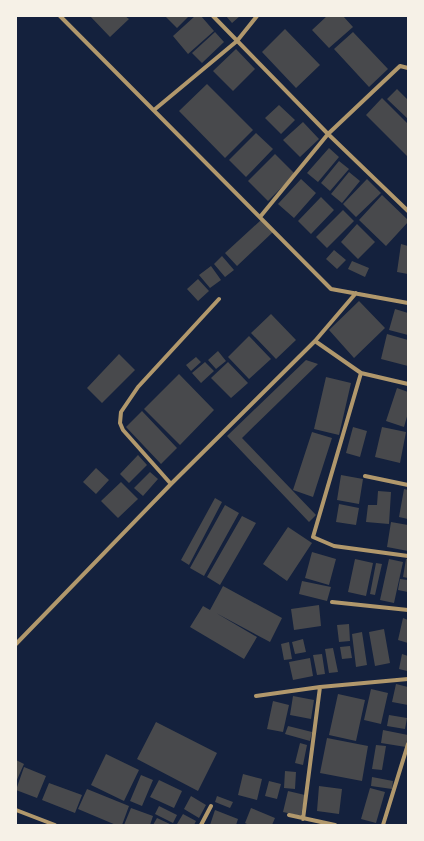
<svg xmlns="http://www.w3.org/2000/svg" width="424" height="841" viewBox="0 0 424 841" font-family="Poppins,sans-serif">
	<rect width="100%" height="100%" fill="#14213d"/>
	<path fill="#48494c" d="M90,16H125L129,19L110,37Z
		M165,16H189L177,28Z
		M195,16H201L214,31L188,54L173,36Z
		M226,16H240L232,23Z
		M327,16H343L353,27L329,48L312,30Z
		M285,29L320,65L296,88L262,52Z
		M215,32L224,42L202,63L192,53Z
		M353,32L388,69L369,87L334,49Z
		M236,49L255,69L233,91L213,71Z
		M207,84L253,130L225,158L179,111Z
		M397,89L408,100V119L387,99Z
		M382,98L408,124V157L366,115Z
		M279,105L295,120L281,134L265,118Z
		M303,122L319,139L300,157L283,140Z
		M256,133L273,149L246,177L229,160Z
		M329,148L339,157L318,182L307,173Z
		M275,154L295,174L268,201L248,181Z
		M339,161L349,169L330,191L321,183Z
		M349,172L360,181L342,203L331,194Z
		M301,179L316,193L294,218L278,204Z
		M367,179L381,193L356,217L343,204Z
		M382,195L408,220V222L386,246L359,220Z
		M321,197L334,210L311,234L298,221Z
		M343,210L354,221L327,248L316,237Z
		M261,220L273,232L237,266L225,253Z
		M357,224L375,242L358,259L341,242Z
		M401,244L408,246V274L397,272Z
		M334,250L346,260L337,269L326,259Z
		M222,256L234,270L225,277L214,264Z
		M352,261L369,268L365,277L348,269Z
		M211,266L221,280L210,288L199,275Z
		M198,279L209,291L198,301L187,289Z
		M359,301L385,328L354,358L329,330Z
		M395,309L408,313V335L389,330Z
		M271,314L296,340L276,359L251,333Z
		M387,334L408,340V366L381,359Z
		M249,336L271,359L249,379L228,357Z
		M218,351L226,361L216,369L208,360Z
		M119,354L135,370L102,403L87,388Z
		M196,357L201,362L191,371L186,365Z
		M306,360L318,364L242,438L316,515L309,522L227,436Z
		M205,362L214,371L201,383L192,373Z
		M228,362L248,383L231,398L211,378Z
		M179,374L214,410L180,445L144,409Z
		M326,377L351,383L339,435L314,429Z
		M397,388L408,392V413L404,427L386,421Z
		M142,411L177,448L161,464L126,427Z
		M353,427L367,431L360,457L346,453Z
		M382,427L406,432L400,463L375,457Z
		M312,432L332,438L313,497L293,490Z
		M138,455L147,465L129,483L120,474Z
		M96,468L109,480L96,494L83,482Z
		M150,472L158,479L143,496L134,488Z
		M341,475L363,479L359,504L337,500Z
		M121,482L138,499L118,518L101,501Z
		M404,489L408,490V519L399,517Z
		M378,491L391,492L389,524L366,522L368,505H377Z
		M215,498L222,502L189,565L181,560Z
		M339,504L359,508L356,525L336,522Z
		M225,505L239,513L204,576L190,568Z
		M242,516L256,523L220,585L207,577Z
		M391,522L408,525V551L387,547Z
		M288,527L312,543L287,581L263,564Z
		M312,552L336,559L329,585L305,578Z
		M355,559L373,563L366,596L348,592Z
		M389,559L403,562L394,603L380,600Z
		M406,559H408V578L403,577Z
		M376,563L382,564L375,595L370,594Z
		M400,579L408,580V592L398,590Z
		M302,581L331,587L327,601L299,594Z
		M223,586L282,618L270,642L216,613L257,637L244,659L190,627L203,606L210,610Z
		M319,605L321,626L294,630L291,609Z
		M403,618L408,620V643L398,640Z
		M349,624L350,641L339,642L337,625Z
		M384,629L390,663L375,666L369,632Z
		M362,632L367,665L356,667L352,634Z
		M303,639L306,652L295,654L292,642Z
		M289,642L292,659L284,660L281,644Z
		M350,646L352,658L342,659L340,647Z
		M333,648L338,672L329,673L325,649Z
		M322,654L325,674L317,675L313,655Z
		M402,654L408,656L407,671L399,669Z
		M310,658L313,676L293,680L289,662Z
		M396,684L408,687V705L392,702Z
		M371,689L388,693L381,724L364,720Z
		M338,694L365,700L356,741L329,735Z
		M293,696L314,700L311,719L290,715Z
		M273,701L289,705L283,732L267,729Z
		M389,715L407,718L405,729L387,726Z
		M156,722L217,753L198,791L137,759Z
		M288,726L312,732L310,741L285,734Z
		M383,730L408,735L406,747L381,743Z
		M327,738L368,746L362,781L320,773Z
		M300,743L307,745L303,765L295,763Z
		M376,745L386,746L382,770L372,769Z
		M106,754L139,770L124,801L91,785Z
		M16,760L24,764L16,782Z
		M24,767L46,776L37,798L16,790Z
		M285,771L296,772L295,789L284,788Z
		M243,774L262,779L257,800L238,795Z
		M141,775L153,780L142,806L130,801Z
		M372,777L393,781L392,789L371,786Z
		M159,780L182,791L174,808L150,797Z
		M269,781L281,784L277,799L265,796Z
		M49,783L82,795L75,813L42,800Z
		M319,786L342,789L339,814L317,811Z
		M370,788L385,792L376,823L361,819Z
		M87,789L129,806L122,825H116L78,809Z
		M288,791L305,795L301,816L283,812Z
		M191,796L206,805L199,818L184,809Z
		M217,796L233,802L230,808L215,802Z
		M159,806L177,815L173,823L155,814Z
		M131,808L153,816L150,825H124Z
		M251,808L275,818L272,825H249L245,823Z
		M215,810L238,819L236,825H210Z
		M183,814L196,821L194,825H179L177,824Z
		M157,818L172,825H153Z"/>
	<g fill="none" stroke-linecap="round" stroke-linejoin="round">
		<path stroke="#b1986c" stroke-width="4" d="M60,16L331,289L408,303
			M213,16L328,134L408,211
			M154,110L237,41L257,16
			M260,217L328,134L400,66L408,68
			M315,341L361,373L408,384
			M361,373L313,537L334,546L408,556
			M365,476L408,485
			M171,484L123,430L120,423L121,412L138,387L219,299
			M332,602L408,610
			M16,644L171,484L315,341L356,293
			M256,696L320,687L408,679
			M16,810L55,825
			M289,815L335,825
			M303,819L320,687
			M201,825L211,806
			M383,825L408,744"/>
	</g>
	<rect width="424" height="841" fill="none" stroke="#f6f1e7" stroke-width="34"/>
</svg>
